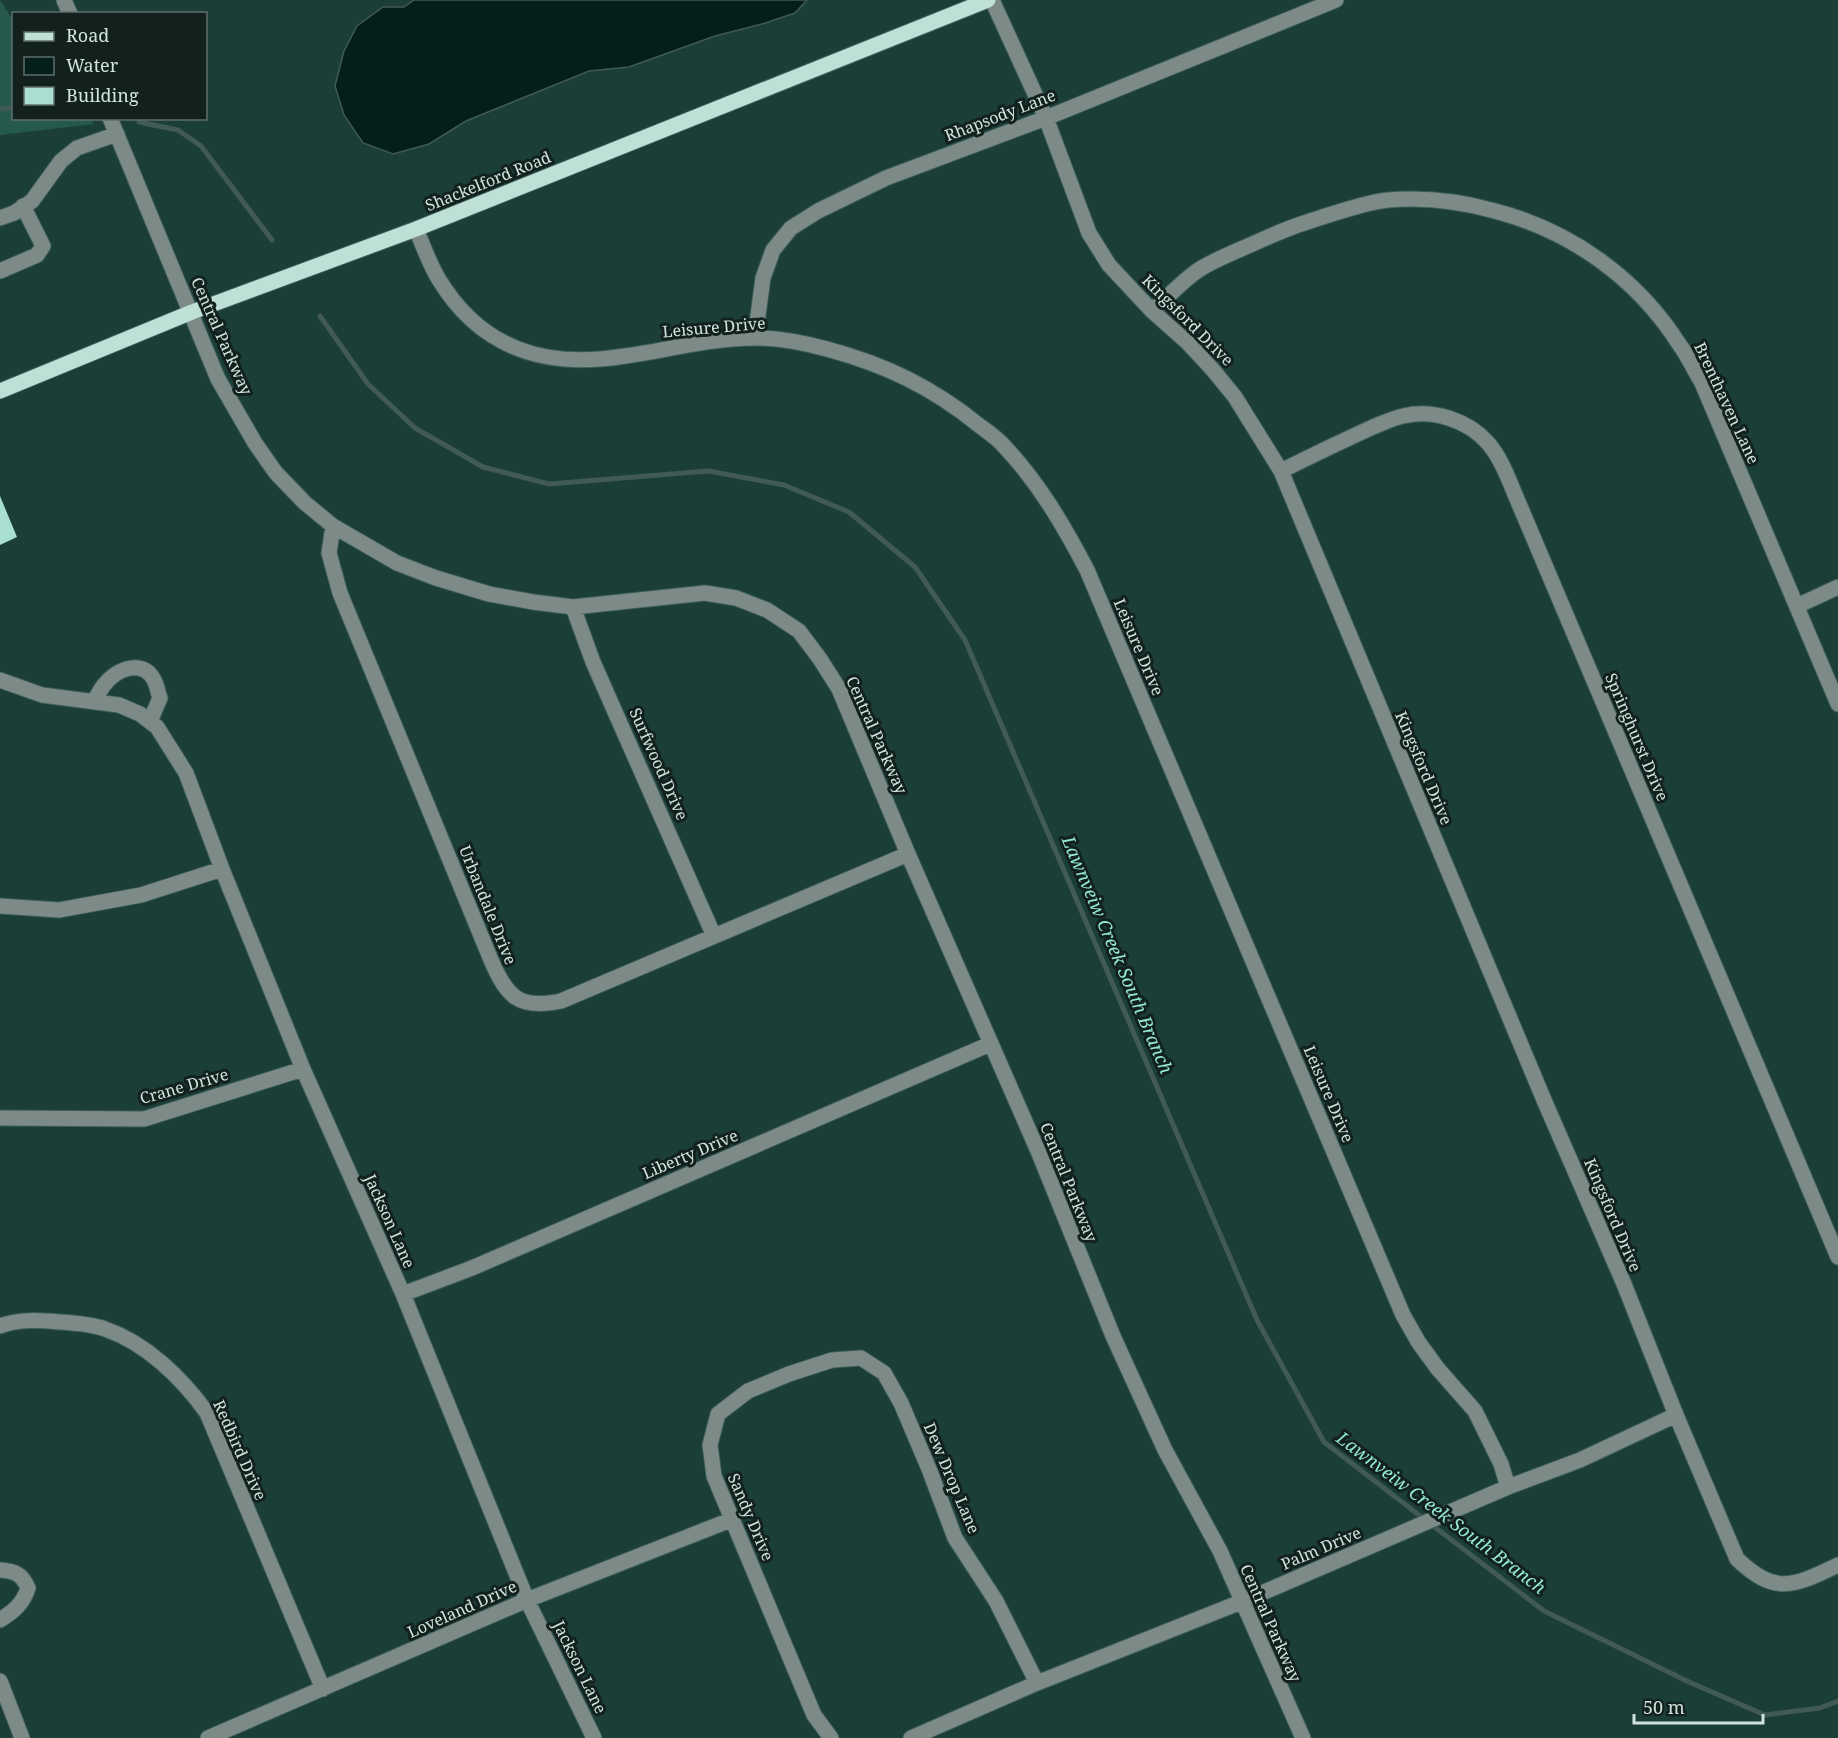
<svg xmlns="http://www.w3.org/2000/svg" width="1838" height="1738" viewBox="0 0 1838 1738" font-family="'Noto Serif',serif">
	<rect width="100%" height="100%" fill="#1b3e36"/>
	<path fill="#25594d" d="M0,0L13,20L14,118L91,119L94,124L0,135Z"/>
	<path fill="#041f19" stroke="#415a54" stroke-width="1.5" d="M414,0H807L795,13L762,24L715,36L629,67L589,71L466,121L429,144L393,154L363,143L344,115L335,86L344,51L357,26L383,7H404Z"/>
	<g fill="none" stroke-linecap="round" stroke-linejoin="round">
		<path stroke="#415a54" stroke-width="5" d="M0,109L14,108
			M139,122L178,130L201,146L272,240
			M320,316L368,384L415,428L483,467L549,484L708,471L784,485L849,512L915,567L965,640L1257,1320L1324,1442L1544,1611L1689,1682L1765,1715L1820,1708L1838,1701"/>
	</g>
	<path fill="#a9dfd1" d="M0,496L17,537L0,545Z"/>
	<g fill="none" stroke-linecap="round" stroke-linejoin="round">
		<g stroke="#3c5c54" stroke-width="17">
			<path id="minor" d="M64,0L70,14
				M992,0L1046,118L1089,233L1109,265L1152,311L1188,343L1213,370L1235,397L1281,471L1544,1100L1624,1284L1676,1415L1737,1559C1776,1596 1794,1586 1838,1565
				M110,118L218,379L255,443L276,473L305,503L333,526L397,563L436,578L489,594L533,602L573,607L705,593L736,598L767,610L799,631L820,659L839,689L908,854L1038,1151L1113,1336L1165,1450L1220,1551L1303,1738
				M0,218L14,213L32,201L61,161L77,148L117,134
				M416,229C423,245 429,263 438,278C481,350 546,369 625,356C668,350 712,338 756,338C780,338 804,343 827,349C886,365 932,387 980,426C988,432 997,438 1004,446C1039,483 1064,526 1087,570L1403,1315L1419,1343L1438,1369L1475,1411L1501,1464L1508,1487
				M0,271L37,255L43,246L23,206
				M1152,311C1168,297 1183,280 1200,269C1213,261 1227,255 1241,249C1262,240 1282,230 1304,223C1326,216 1365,202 1388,200C1425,197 1459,201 1495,211C1571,231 1637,278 1679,344C1688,356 1694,370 1702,383L1838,704
				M755,338L763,278L773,250L791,228L818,211L886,178L1046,118L1336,0
				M1281,471C1311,456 1342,441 1373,427C1383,423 1393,418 1403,416C1433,409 1468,420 1488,443C1500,457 1507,475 1514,492L1838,1257
				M333,526L329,553L340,593L491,960C507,997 519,1010 561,1001L908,854
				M1797,606L1838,587
				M573,607L593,662L714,936
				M0,680L42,695L119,705L140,714L157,727L186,773L222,869L303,1069L403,1294L527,1600L594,1738
				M94,702C97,696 100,690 104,685C116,669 143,658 154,680C157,685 158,693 160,698L150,721
				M0,906L59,910L141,895L222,869
				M0,1118L144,1119L303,1069
				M403,1294L472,1268L990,1044
				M0,1326C19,1319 39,1320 59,1322C74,1323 91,1324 105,1329C146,1343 182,1378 207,1413L323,1689
				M0,1570C15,1571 22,1574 28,1588C23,1604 13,1612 0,1620
				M0,1681L22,1738
				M208,1738L527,1600L733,1519
				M831,1738L814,1715L714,1476L710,1445L718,1414L748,1391L789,1374L832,1360L861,1358L884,1373L901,1403L929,1469L955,1538L996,1601L1037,1683
				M911,1738L1037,1683L1241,1602L1508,1487L1580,1460L1676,1415"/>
		</g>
		<g stroke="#3c5c54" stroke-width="17">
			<path id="major" d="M0,391L192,312L416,229L988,0"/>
		</g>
		<use href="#minor" stroke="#7c8b87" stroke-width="15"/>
		<use href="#major" stroke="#bfe0d7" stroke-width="15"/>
	</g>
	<g text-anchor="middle" stroke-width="6" stroke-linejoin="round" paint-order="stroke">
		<g font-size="16" fill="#d0e3de" stroke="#13211e">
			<text transform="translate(1000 115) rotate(-21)" y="6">Rhapsody Lane</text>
			<text transform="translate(488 181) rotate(-22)" y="6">Shackelford Road</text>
			<text transform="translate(1188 320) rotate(45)" y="6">Kingsford Drive</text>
			<text transform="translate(714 327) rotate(-5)" y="6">Leisure Drive</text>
			<text transform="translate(222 336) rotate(66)" y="6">Central Parkway</text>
			<text transform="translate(1727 403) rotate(65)" y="6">Brenthaven Lane</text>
			<text transform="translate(1139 647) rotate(67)" y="6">Leisure Drive</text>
			<text transform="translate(877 735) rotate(66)" y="6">Central Parkway</text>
			<text transform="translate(1637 737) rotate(67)" y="6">Springhurst Drive</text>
			<text transform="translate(659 764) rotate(66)" y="6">Surfwood Drive</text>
			<text transform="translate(1424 768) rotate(67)" y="6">Kingsford Drive</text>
			<text transform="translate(488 905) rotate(68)" y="6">Urbandale Drive</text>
			<text transform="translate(184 1086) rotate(-16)" y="6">Crane Drive</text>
			<text transform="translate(1329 1094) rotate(67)" y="6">Leisure Drive</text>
			<text transform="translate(690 1154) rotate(-23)" y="6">Liberty Drive</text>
			<text transform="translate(1069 1182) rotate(68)" y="6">Central Parkway</text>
			<text transform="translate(1613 1215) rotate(67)" y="6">Kingsford Drive</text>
			<text transform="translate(390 1221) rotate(66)" y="6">Jackson Lane</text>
			<text transform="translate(240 1450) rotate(66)" y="6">Redbird Drive</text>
			<text transform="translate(952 1478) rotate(67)" y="6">Dew Drop Lane</text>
			<text transform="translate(751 1517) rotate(67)" y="6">Sandy Drive</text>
			<text transform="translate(1321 1548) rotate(-23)" y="6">Palm Drive</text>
			<text transform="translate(462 1609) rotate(-24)" y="6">Loveland Drive</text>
			<text transform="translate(1271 1623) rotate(66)" y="6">Central Parkway</text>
			<text transform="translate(580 1667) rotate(64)" y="6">Jackson Lane</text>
		</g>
		<g font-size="18" font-style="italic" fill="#92e8d3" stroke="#13211e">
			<text transform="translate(1117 955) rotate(67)" y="6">Lawnveiw Creek South Branch</text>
			<text transform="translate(1441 1513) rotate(37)" y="6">Lawnveiw Creek South Branch</text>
		</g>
	</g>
	<rect x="12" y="12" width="195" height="108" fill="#13211e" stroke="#5f6f6b" stroke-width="1.5"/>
	<rect x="24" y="32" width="30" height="9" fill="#bfe0d7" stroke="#5f6f6b" stroke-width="1.5"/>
	<text x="66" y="42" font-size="18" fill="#d0e3de">Road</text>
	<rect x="24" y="57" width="30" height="18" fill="#041f19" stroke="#5f6f6b" stroke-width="1.5"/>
	<text x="66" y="72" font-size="18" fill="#d0e3de">Water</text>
	<rect x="24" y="87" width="30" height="18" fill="#a9dfd1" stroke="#5f6f6b" stroke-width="1.5"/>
	<text x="66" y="102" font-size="18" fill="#d0e3de">Building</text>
	<path d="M1634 1714v9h129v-9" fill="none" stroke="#d0e3de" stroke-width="3"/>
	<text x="1643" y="1714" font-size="18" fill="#d0e3de" stroke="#13211e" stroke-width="4.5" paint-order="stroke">50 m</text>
</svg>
